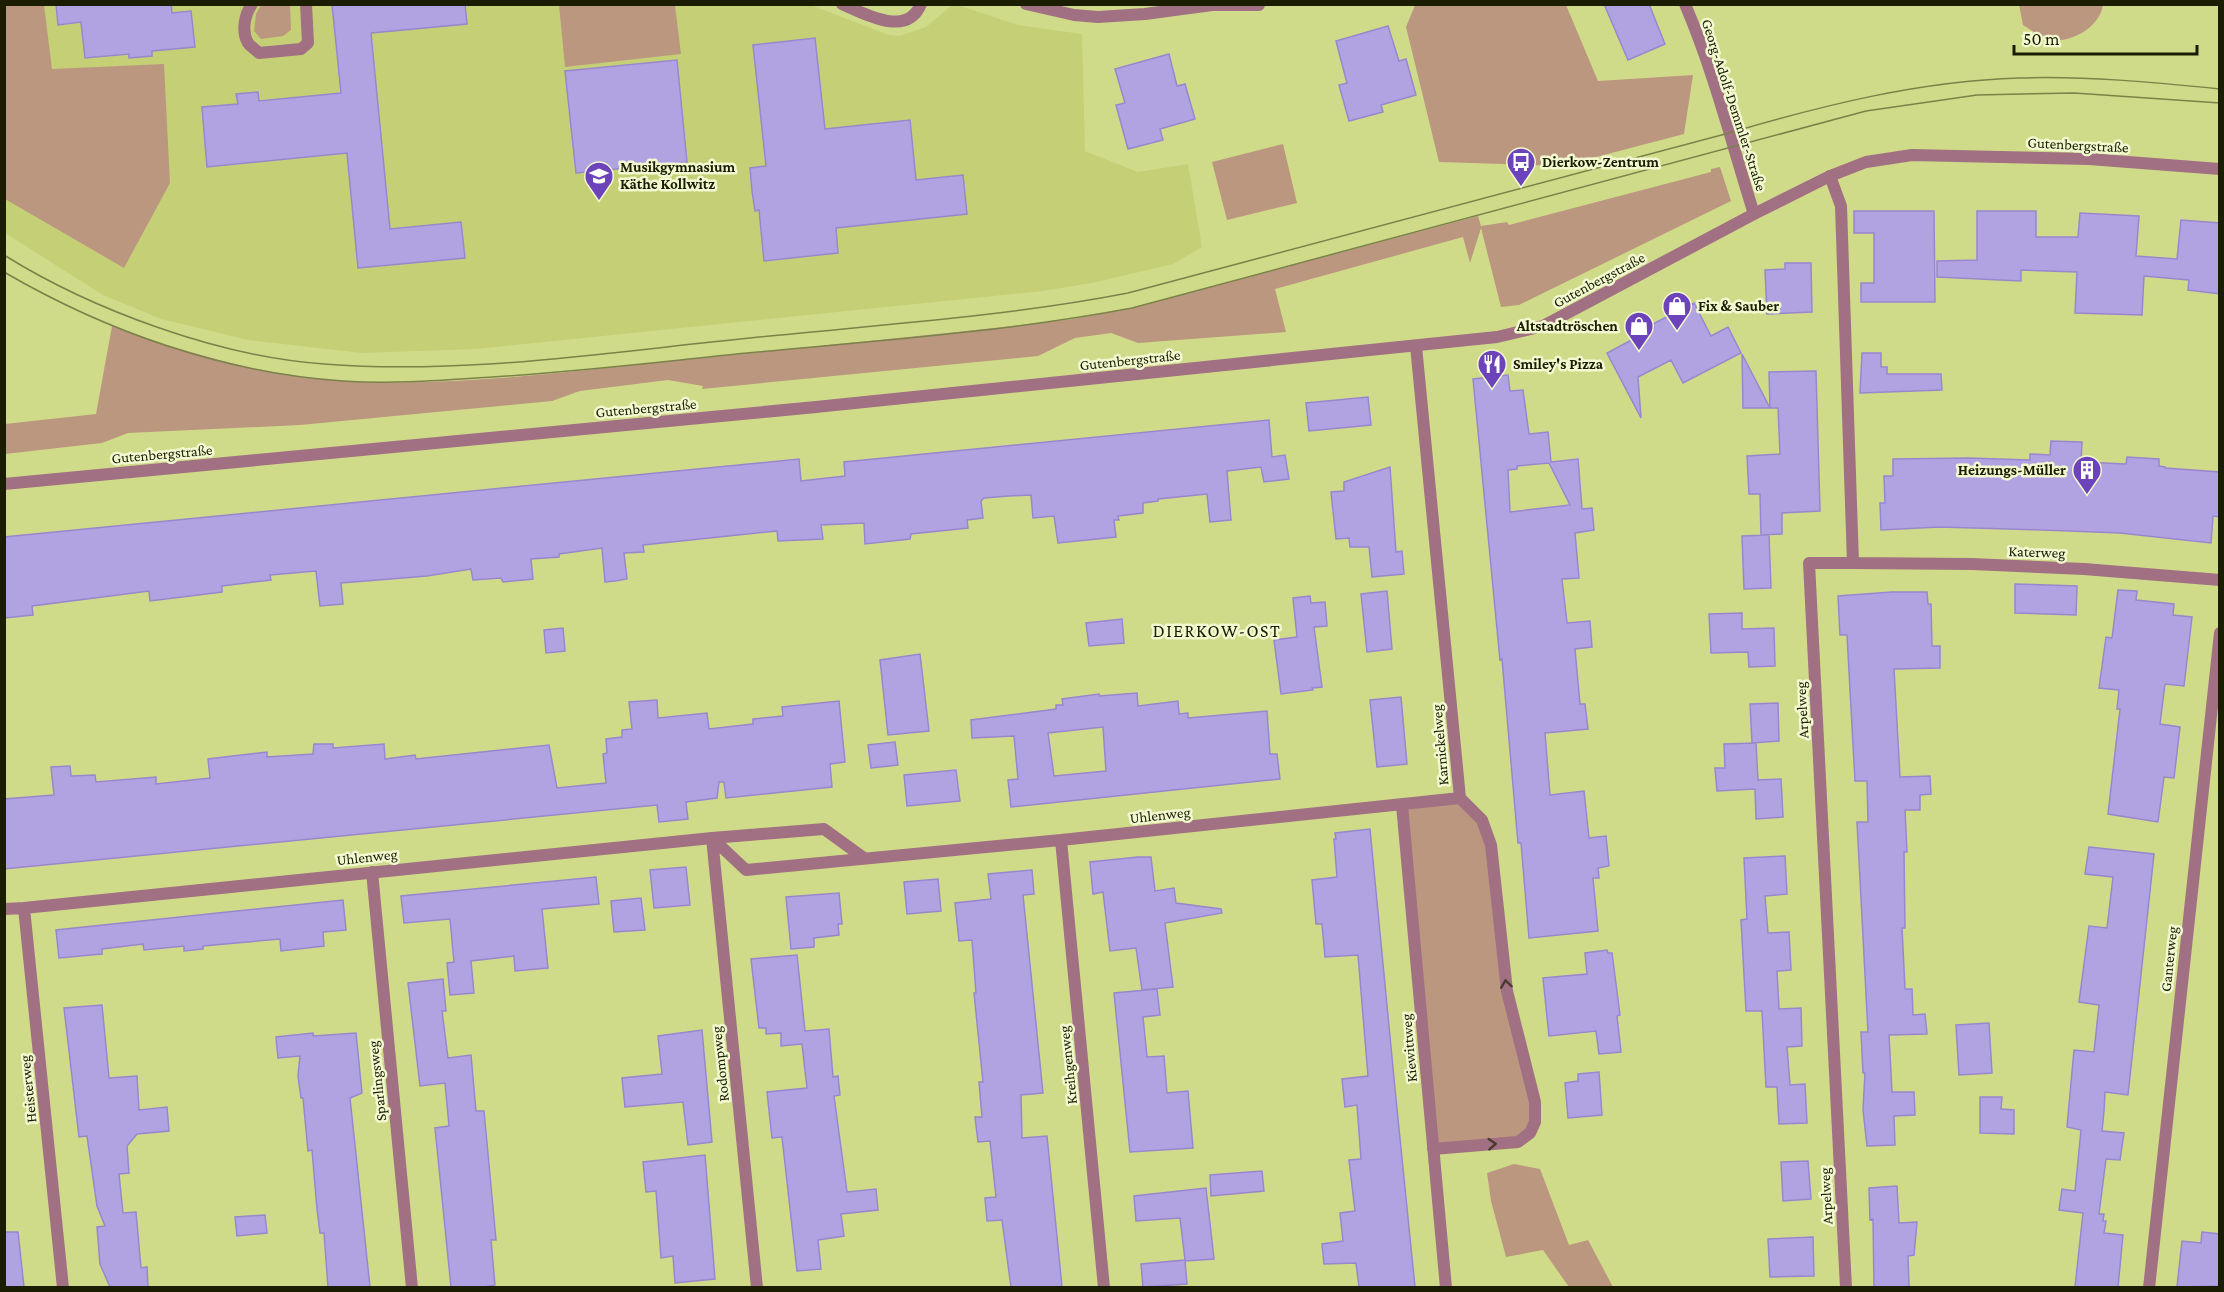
<svg xmlns="http://www.w3.org/2000/svg" width="2224" height="1292" viewBox="0 0 2224 1292" font-family="'Crimson Pro',serif">
	<rect width="100%" height="100%" fill="#d0db89"/>
	<path fill="#c5d076" d="M808,4L889,35L899,36L926,27L952,5H958L1018,25L1082,34L1085,151L1138,172L1188,164L1202,247L1173,264L1092,283L1043,291L477,349L362,353L248,340L161,319L103,295L5,233L4,5Z"/>
	<path fill="#bc9780" d="M5,4L44,5L52,69L164,64L170,183L124,268L5,199Z
		M261,5H290L291,30L283,36L261,39L254,31L256,14Z
		M559,5H675L681,54L565,67Z
		M1415,5H1566L1598,81L1693,75L1684,134L1562,166L1439,162L1406,27Z
		M2019,5V4L2103,5C2100,27 2070,45 2048,39C2040,37 2031,30 2023,25Z
		M1283,144L1297,203L1227,220L1212,162Z
		M1720,167L1731,201L1519,305L1501,307L1481,228L1470,263L1463,237L1275,289L1286,332L1138,343L1111,333L1075,338L1038,356L702,389L703,386L668,380L580,391L552,401L300,425L128,433L102,443L5,454V424L96,414L112,326C187,353 264,376 344,381C449,387 556,373 660,362C798,348 936,335 1073,319L1132,308L1478,216L1481,226L1507,222L1509,225L1711,172V169Z
		M1460,798L1482,820L1507,991L1535,1122L1518,1142L1433,1149L1402,805Z
		M1514,1164L1540,1169L1569,1245L1588,1240L1613,1287H1569L1543,1250L1506,1257L1491,1201L1487,1173Z"/>
	<path fill="#b1a3e1" stroke="#9887cf" stroke-width="1.5" fill-rule="evenodd" d="M56,4H171L172,13L191,11L195,47L152,51V56L129,58V54L85,58L81,22L58,25Z
		M332,4H465L467,24L371,33L390,229L461,222L465,258L358,268L347,153L207,167L202,107L238,104L236,94L258,92L259,101L341,93Z
		M1604,4H1649L1665,44L1628,60Z
		M1388,26L1399,61L1406,59L1416,95L1381,105L1383,112L1349,121L1339,85L1347,83L1336,41Z
		M815,38L825,129L910,120L916,180L963,175L967,214L836,228L838,253L764,261L759,210L755,211L752,191L750,168L766,166L753,45Z
		M1169,54L1177,86L1185,84L1195,119L1160,129L1163,140L1128,149L1116,105L1125,103L1115,69Z
		M677,60L687,162L576,173L565,71Z
		M1854,211H1934L1935,302H1861V283H1874V233H1854Z
		M1977,211H2036V237H2078L2080,213L2139,216L2136,256L2177,259L2181,220L2220,223V294L2188,290L2189,280L2144,276L2142,315L2075,313L2077,272L2021,270V281L1937,277V261L1977,260Z
		M1785,263H1811L1812,312L1767,314L1765,270L1785,269Z
		M1694,303L1711,336L1728,327L1741,353L1683,383L1671,360L1638,377L1641,418L1607,353L1654,328L1653,324Z
		M1862,353H1881V367H1887V374H1941L1942,390L1860,393Z
		M1742,354L1770,408H1743Z
		M1816,371L1820,511L1782,513V534L1761,535L1760,494H1749L1747,456L1780,454L1778,408H1770L1769,372Z
		M1508,375L1510,391L1523,390L1529,434L1548,432L1551,462L1578,459L1582,509L1592,508L1594,530L1575,533L1579,578L1562,579L1567,623L1590,621L1592,647L1575,649L1580,704H1585L1588,729L1545,733L1550,795L1584,791L1589,838L1606,836L1609,866L1598,868L1599,878H1593L1598,931L1529,938L1521,843H1518L1502,659L1500,660L1473,379ZM1549,463L1570,505L1510,512L1508,470L1517,469V466Z
		M1368,397L1371,425L1309,431L1306,403Z
		M1269,420L1272,457L1285,455L1289,479L1264,482L1261,467L1227,471L1231,520L1210,522L1207,494L1158,499V501L1143,503V513L1118,516L1119,520H1114L1116,537L1058,543L1054,516L1033,518L1031,495L1009,496L984,498L981,501L983,518L967,520L968,528L911,534L910,539L865,544L864,523L821,525L823,539L778,541L777,531L643,545L644,552L624,553L627,579L615,581L605,582L602,548L559,554V557L531,559L533,579L503,582L501,578L473,580L471,569L427,576L341,583L343,604L320,606L316,571L270,575L271,580L222,586V592L150,601L149,591L32,606L33,615L4,618V537L799,459L801,481L845,476L844,462Z
		M2051,441L2082,442L2081,462L2126,464L2127,457L2159,459V466L2165,467V468L2220,472V517L2213,516L2211,543L2120,533L2043,530L1939,527L1881,530L1880,503H1885L1884,476H1893V459L1968,458L2030,460V454L2050,455Z
		M1390,467L1396,552L1402,551L1404,574L1372,577L1369,547H1350L1349,538L1336,539L1331,492L1344,491V482Z
		M1769,535L1771,588L1744,589L1742,536Z
		M2015,584L2077,586L2076,615L2015,613Z
		M2118,590L2137,591L2136,600L2174,604L2173,615L2192,617L2184,686L2165,684L2160,724L2180,727L2174,778L2164,777L2158,822L2108,814L2120,709H2117L2119,690L2099,688L2106,637L2112,638Z
		M1387,591L1392,649L1367,652L1361,594Z
		M1892,592H1927L1928,604H1931L1932,646H1940V668L1894,669L1900,777L1930,776L1931,794L1920,795V810H1905L1907,852H1904L1905,928H1902L1905,989H1912L1913,1015L1925,1014L1927,1034L1889,1035L1892,1092H1914L1915,1115L1894,1116L1895,1145L1867,1146L1863,1110L1865,1073H1863L1861,1032H1868L1857,822H1868L1867,781H1855L1847,635H1840L1838,596Z
		M1310,596L1311,603L1325,602L1327,626L1314,627L1322,687L1312,688L1313,690L1281,694L1274,640L1297,637L1293,598Z
		M1742,613V629L1774,628L1775,666L1749,667L1748,652L1711,653L1709,614Z
		M1122,619L1124,643L1089,646L1086,623Z
		M563,628L565,651L546,653L544,630Z
		M920,654L929,731L888,735L880,660Z
		M1137,693L1138,706L1178,701L1179,714L1188,713V718L1267,711L1270,754H1277L1280,779L1011,807L1008,780L1018,779L1014,736L972,738L971,720L1056,709V705H1063L1062,699L1099,694V696ZM1103,727L1106,771L1054,776L1048,733Z
		M1401,697L1407,764L1377,767L1370,700Z
		M657,700L658,718L707,713L709,729L753,724V719L783,716L782,707L839,701L845,762L830,764L832,787L726,798L724,782H719L717,798L686,802L688,819L659,822L657,805L4,869V799L54,795L51,767L70,766L71,776L95,775L96,782L156,777V784L210,778L208,759L267,752V757L313,754L314,744H333V748L384,744L385,759L415,755L416,759L549,745L557,788L606,783L603,754L607,753L606,739L622,737V730L632,729L629,702Z
		M1778,703L1779,741L1752,743L1750,704Z
		M895,742L898,765L871,768L868,745Z
		M1756,743L1758,780L1781,779L1783,817L1756,819L1755,789L1717,791L1715,768H1725L1724,744Z
		M956,770L960,801L907,806L904,775Z
		M1370,829L1396,1099L1415,1287H1359L1356,1263L1324,1264L1322,1244L1343,1241L1340,1213L1355,1211L1349,1160L1361,1159L1357,1105L1345,1107L1342,1079L1368,1076L1358,955L1325,957L1322,924H1316L1312,880L1337,877L1334,839H1336L1335,833Z
		M2089,847L2154,854L2128,1095L2105,1092L2104,1111L2102,1131L2124,1133L2120,1160L2106,1159L2099,1214H2104L2103,1221H2106L2104,1233L2123,1235L2118,1287H2075L2083,1213L2059,1210L2062,1189L2075,1191L2081,1130L2067,1127L2074,1050L2094,1052L2099,1005L2079,1002L2089,926L2107,928L2113,877L2085,874Z
		M1785,856L1787,894L1765,896L1768,933L1789,932L1791,970L1777,971L1779,1009L1801,1008L1802,1046L1787,1047L1790,1085L1805,1084L1807,1123L1779,1124L1777,1087H1766L1762,1011H1746L1741,920L1747,919L1744,858Z
		M1138,857H1151L1155,891L1174,888L1176,903L1221,909L1222,913L1165,923L1173,987L1142,990L1136,948L1110,951L1103,892L1093,894L1090,862Z
		M686,867L690,905L654,908L650,870Z
		M1032,870L1034,894L1023,895L1043,1093L1021,1095L1022,1138L1047,1136L1062,1287H1011L1002,1220L987,1221L985,1198L996,1197L990,1141L978,1142L975,1117H982L979,1082H983L974,993H976L972,940L959,941L955,903L991,899L988,874Z
		M596,877L599,904L542,909L548,968L515,971L514,956L471,961L474,993L450,995L447,963L454,962L450,919L404,923L401,896Z
		M938,879L941,911L907,914L904,882Z
		M839,893L842,924H838L839,935L814,938V947L791,949L786,897Z
		M641,898L645,930L614,932L611,901Z
		M343,900L346,930L323,932L324,946L281,951L280,939L203,946V949L184,951V946L144,950L143,944L102,949V954L59,958L56,930Z
		M1607,950L1608,953H1612L1620,1015L1617,1016L1621,1052L1599,1054L1596,1031L1549,1036L1543,978L1587,974L1585,953Z
		M797,955L805,1031L829,1029L833,1077L838,1076L840,1095L834,1096L847,1192L876,1189L878,1210L841,1214L844,1236L818,1240L821,1269L797,1271L782,1137L772,1138L767,1092L807,1088L802,1044L781,1046V1033L766,1034V1028H759L751,959Z
		M443,979L446,1011H442L448,1058L471,1055L476,1111H484L496,1240H491L495,1285L484,1287H451L435,1128L449,1126L445,1083L420,1086L408,983Z
		M1157,989L1160,1015L1143,1017L1147,1057L1164,1056L1167,1093L1188,1091L1193,1148L1130,1152L1114,993Z
		M102,1005L109,1078L137,1076L139,1110L167,1107L169,1131L137,1134L127,1146L129,1173L119,1174L123,1213L136,1212L141,1268L147,1267L148,1287H110L100,1264L97,1227L105,1226L97,1206L87,1136L79,1137L64,1008Z
		M1989,1023L1992,1073L1959,1075L1956,1025Z
		M702,1030L712,1142L688,1145L683,1102L625,1107L622,1078L662,1074L658,1036Z
		M313,1033V1036L356,1033L362,1093L350,1098L370,1287H328L324,1233H320L317,1209L312,1150L308,1151L303,1098H301L298,1076L300,1056L278,1058L276,1037Z
		M1599,1072L1602,1115L1568,1118L1565,1083L1578,1081V1074Z
		M1980,1097H2002L2001,1109L2014,1110V1134L1980,1133Z
		M705,1155L715,1279L675,1283L673,1256L661,1258L656,1191L646,1192L643,1162Z
		M1808,1161L1811,1199L1783,1201L1781,1162Z
		M1262,1171L1264,1191L1211,1196L1210,1175Z
		M1897,1186L1899,1223L1917,1222L1914,1255L1908,1256L1909,1287H1874L1873,1219L1870,1220L1869,1188Z
		M1206,1188L1214,1259L1185,1261L1187,1284L1143,1287L1141,1264L1185,1260L1180,1218L1136,1221L1134,1196Z
		M265,1215L267,1233L237,1236L235,1217Z
		M4,1232H18L24,1287H4Z
		M2202,1232L2220,1234V1286L2177,1287L2182,1241L2201,1243Z
		M1813,1237L1814,1276L1770,1277L1768,1239Z"/>
	<g fill="none" stroke-linecap="round" stroke-linejoin="round">
		<path stroke="#a17083" stroke-width="12" d="M252,4C245,14 241,31 248,43C250,46 256,50 259,53L301,49L308,43L306,4
			M842,4C865,14 907,38 921,4
			M1026,4L1074,15L1098,17L1145,14L1212,5H1259
			M1685,4C1714,72 1732,144 1754,214
			M1830,176L1841,206L1853,563H1809L1846,1288
			M1416,346L1460,798L1482,820L1491,845L1507,991L1535,1102V1122L1530,1133L1518,1142L1433,1149
			M1853,563L1972,564L2084,569L2220,580
			M1402,805L1446,1288
			M1061,840L1104,1288
			M372,872L412,1288
			M24,908L712,838L746,870L1061,840L1460,798
			M4,909L24,908L63,1288
			M757,1288L712,838L824,829L864,858
			M2149,1288L2220,633"/>
		<path stroke="#a17083" stroke-width="12" d="M4,484L816,407L1497,337L1543,326L1754,214L1830,176L1866,162L1912,155L2089,159L2220,169"/>
		<path stroke="#7b8249" stroke-width="1.5" d="M4,255C92,310 220,357 324,364C466,375 609,352 750,338C876,325 1004,317 1128,293L1729,133C1824,105 1920,81 2019,78C2086,76 2153,82 2220,89
			M4,272C107,332 224,373 343,381C388,384 432,381 476,378C567,373 657,362 747,353C875,341 1005,332 1132,308L1866,111L1977,95L2074,93L2220,103"/>
	</g>
	<defs><path id="oneway-chevron" d="M-2-3.5L2.5 0L-2 3.5" fill="none" stroke-width="1.6" stroke-linecap="round" stroke-linejoin="round" transform="scale(1.5)"/></defs>
	<g stroke="#493a2e">
		<use href="#oneway-chevron" transform="translate(1506 984) rotate(-98)"/>
		<use href="#oneway-chevron" transform="translate(1492 1144) rotate(-4)"/>
	</g>
	<defs>
		<g id="bus-pin" transform="scale(1.5)"><path d="M0 17L-7.5 6A9.5 9.5 0 1 1 7.5 6Z" fill="#6c43bb" stroke="#f2f8d0"/><path d="M-5-6H5V4H4V6H2V4H-2V6H-4V4H-5ZM-3.5-4V0h7V-4ZM-3.5 1.2v1.5H-2V1.2ZM2 1.2v1.5H3.5V1.2Z" fill="#fff"/></g>
		<g id="school-pin" transform="scale(1.5)"><path d="M0 17L-7.5 6A9.5 9.5 0 1 1 7.5 6Z" fill="#6c43bb" stroke="#f2f8d0"/><path d="M0-5L7-2L0 1L-7-2ZM-4 1L0 2.5L4 1V4Q0 6-4 4Z" fill="#fff"/></g>
		<g id="shop-pin" transform="scale(1.5)"><path d="M0 17L-7.5 6A9.5 9.5 0 1 1 7.5 6Z" fill="#6c43bb" stroke="#f2f8d0"/><path d="M-5-2.5h2.3a2.7 3.5 0 0 1 5.4 0H5L5.5 6h-11ZM-1.5-2.5h3a1.5 2.3 0 0 0-3 0Z" fill="#fff"/></g>
		<g id="restaurant-pin" transform="scale(1.5)"><path d="M0 17L-7.5 6A9.5 9.5 0 1 1 7.5 6Z" fill="#6c43bb" stroke="#f2f8d0"/><path d="M-5-6h1v4h1v-4h1v4h1v-4h1v5L-1.5 .5V6h-2V.5L-5-1ZM5-6V6H3V1.5H1.5Q1.5-4 5-6Z" fill="#fff"/></g>
		<g id="building-pin" transform="scale(1.5)"><path d="M0 17L-7.5 6A9.5 9.5 0 1 1 7.5 6Z" fill="#6c43bb" stroke="#f2f8d0"/><path d="M-4-6H4V6H1V3H-1V6H-4ZM-2.5-4.3h1.7v1.8h-1.7ZM.8-4.3h1.7v1.8H.8ZM-2.5-1h1.7V.8h-1.7ZM.8-1h1.7V.8H.8Z" fill="#fff"/></g>
	</defs>
	<g fill-rule="evenodd">
		<use href="#bus-pin" x="1521" y="162"/>
		<use href="#school-pin" x="599" y="176"/>
		<use href="#shop-pin" x="1677" y="306"/>
		<use href="#shop-pin" x="1639" y="326"/>
		<use href="#restaurant-pin" x="1492" y="364"/>
		<use href="#building-pin" x="2087" y="470"/>
	</g>
	<g text-anchor="middle" stroke-width="5" stroke-linejoin="round" paint-order="stroke">
		<g font-size="15" fill="#1a1d00" stroke="#f2f8d0">
			<text transform="translate(1734 105) rotate(72)" y="5">Georg-Adolf-Demmler-Straße</text>
			<text transform="translate(2078 145) rotate(3)" y="5">Gutenbergstraße</text>
			<text transform="translate(1599 280) rotate(-28)" y="5">Gutenbergstraße</text>
			<text transform="translate(1130 360) rotate(-6)" y="5">Gutenbergstraße</text>
			<text transform="translate(646 408) rotate(-5)" y="5">Gutenbergstraße</text>
			<text transform="translate(162 454) rotate(-5)" y="5">Gutenbergstraße</text>
			<text transform="translate(2037 552) rotate(2)" y="5">Katerweg</text>
			<text transform="translate(1802 710) rotate(-93)" y="5">Arpelweg</text>
			<text transform="translate(1440 745) rotate(-95)" y="5">Karnickelweg</text>
			<text transform="translate(1160 815) rotate(-6)" y="5">Uhlenweg</text>
			<text transform="translate(367 857) rotate(-6)" y="5">Uhlenweg</text>
			<text transform="translate(2169 959) rotate(-84)" y="5">Ganterweg</text>
			<text transform="translate(1409 1048) rotate(-95)" y="5">Kiewittweg</text>
			<text transform="translate(720 1064) rotate(-96)" y="5">Rodompweg</text>
			<text transform="translate(1068 1065) rotate(-96)" y="5">Kreihgenweg</text>
			<text transform="translate(377 1081) rotate(-96)" y="5">Sparlingsweg</text>
			<text transform="translate(28 1089) rotate(-96)" y="5">Heisterweg</text>
			<text transform="translate(1826 1196) rotate(-93)" y="5">Arpelweg</text>
		</g>
		<g font-size="15" font-weight="bold" fill="#1a1d00" stroke="#f2f8d0" text-anchor="start">
			<text x="1542" y="167">Dierkow-Zentrum</text>
			<text x="620" y="172">Musikgymnasium<tspan x="620" dy="17">Käthe Kollwitz</tspan></text>
			<text x="1698" y="311">Fix &amp; Sauber</text>
			<text x="1618" y="331" text-anchor="end">Altstadtröschen</text>
			<text x="1513" y="369">Smiley's Pizza</text>
			<text x="2066" y="475" text-anchor="end">Heizungs-Müller</text>
		</g>
		<g font-size="18" letter-spacing="1.5" fill="#1a1d00" stroke="#f2f8d0">
			<text x="1217" y="637">DIERKOW-OST</text>
		</g>
	</g>
	<rect width="2224" height="1292" fill="none" stroke="#1a1d00" stroke-width="12"/>
	<path d="M2014 45v9h183v-9" fill="none" stroke="#1a1d00" stroke-width="3"/>
	<text x="2023" y="45" font-size="18" fill="#1a1d00" stroke="#f2f8d0" stroke-width="4.5" paint-order="stroke">50 m</text>
</svg>
